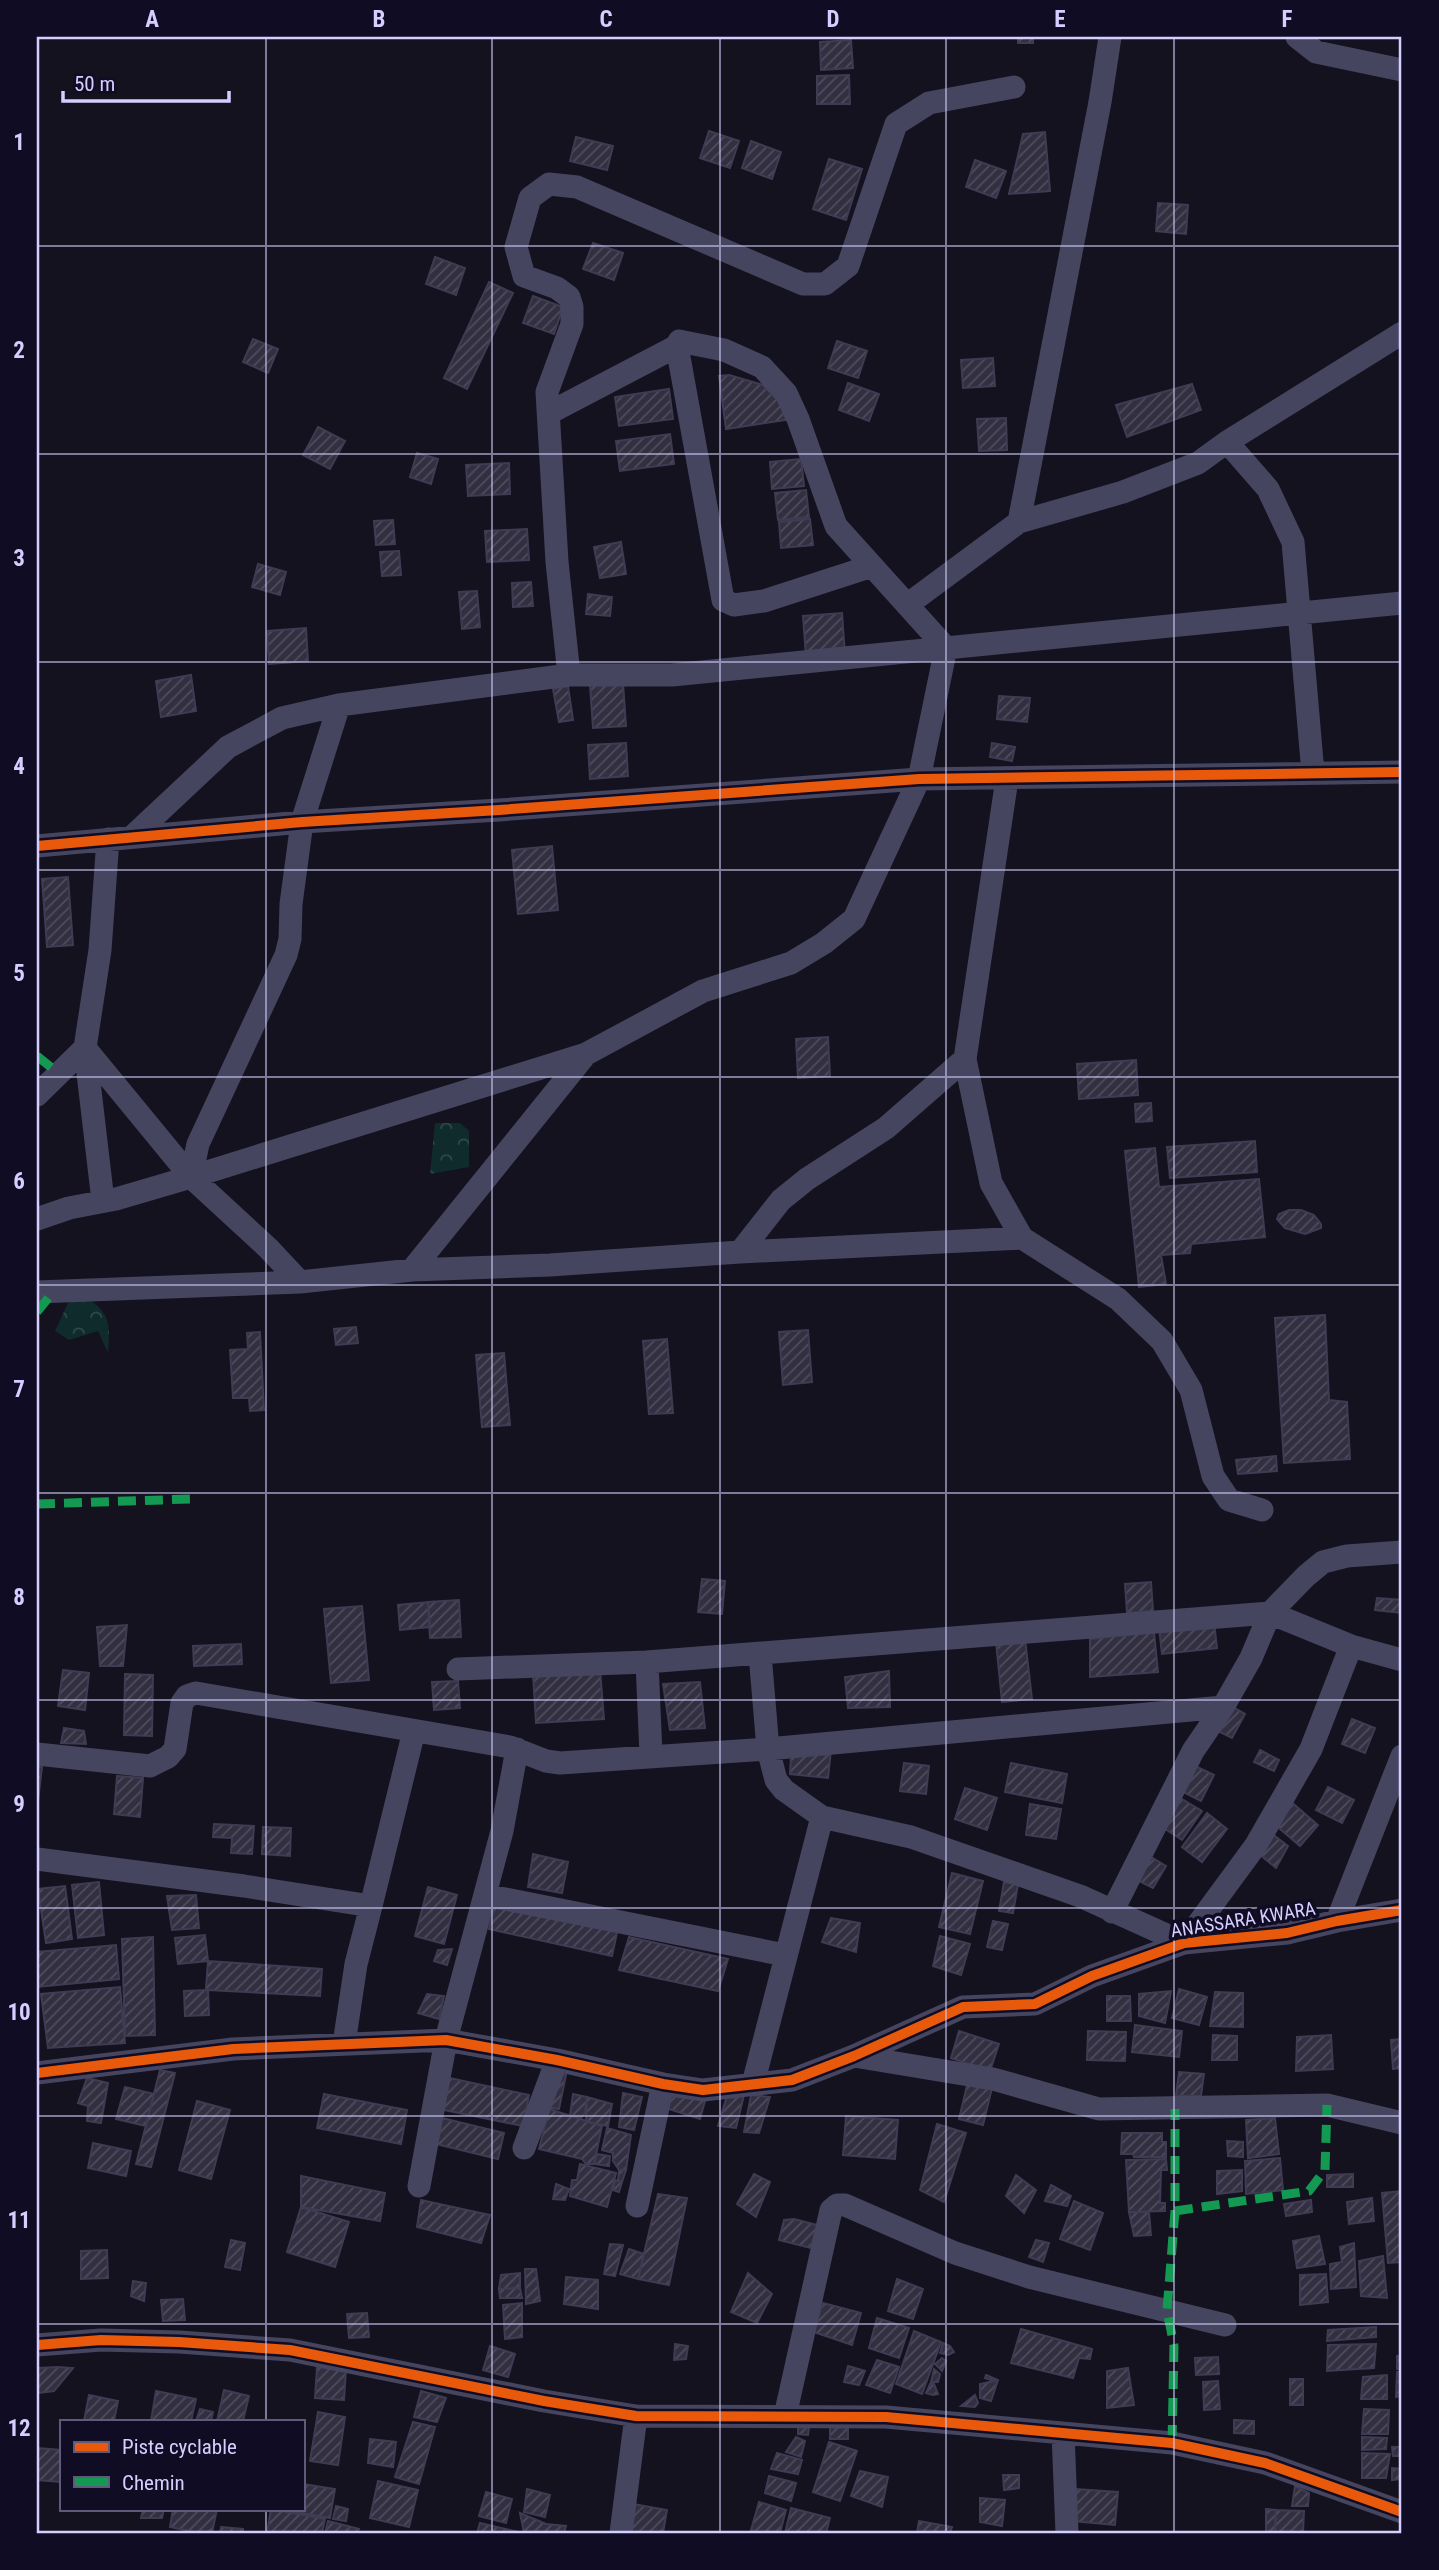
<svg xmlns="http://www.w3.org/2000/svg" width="1439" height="2570" viewBox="0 0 1439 2570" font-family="'Roboto Condensed',sans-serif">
	<defs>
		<pattern id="forest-crowns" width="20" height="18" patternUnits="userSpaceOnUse" patternTransform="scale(1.75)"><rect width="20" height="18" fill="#0f2b2c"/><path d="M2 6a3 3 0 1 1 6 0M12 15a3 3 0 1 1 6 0" fill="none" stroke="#31494c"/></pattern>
		<pattern id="building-hatch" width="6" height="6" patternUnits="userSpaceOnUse" patternTransform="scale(1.75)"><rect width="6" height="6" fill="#322f41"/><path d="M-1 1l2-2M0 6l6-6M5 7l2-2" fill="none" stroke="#4f4c5e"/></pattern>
	</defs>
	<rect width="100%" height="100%" fill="#14121e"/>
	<path fill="url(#forest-crowns)" d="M435,1123H460L469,1131V1167L430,1174Z
		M86,1297C111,1314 110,1324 108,1353L98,1331L69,1340L55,1331L68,1303Z"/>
	<path fill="url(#building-hatch)" stroke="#403b53" stroke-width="2" d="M1018,37H1033V43H1018Z
		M851,40L853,68L821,70L820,42Z
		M849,75L850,104H817V76Z
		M709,131L739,141L730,168L700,158Z
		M1045,132L1050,191L1009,194L1023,134Z
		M576,137L613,146L607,170L570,161Z
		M751,141L781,152L772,179L742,168Z
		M829,159L862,169L846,220L813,209Z
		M975,160L1006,171L996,198L966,187Z
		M1158,203L1188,205L1186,234L1156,231Z
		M593,243L623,253L614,280L583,269Z
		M435,257L465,268L456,295L426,284Z
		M489,282L513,293L467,389L444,378Z
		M533,296L563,307L554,334L523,323Z
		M253,339L278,349L268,373L243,362Z
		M837,341L867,351L858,378L828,368Z
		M993,358L995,386L963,388L961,360Z
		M729,375L763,385L780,403L786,420L726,429L719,376Z
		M848,383L879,394L869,421L839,410Z
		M1192,384L1201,410L1127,437L1116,405Z
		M669,389L673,419L619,426L615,397Z
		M1006,418L1007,450L979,451L977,419Z
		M318,427L345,441L330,469L303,455Z
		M670,434L674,464L620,471L616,441Z
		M417,453L438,459L431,484L410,477Z
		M801,459L804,486L772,489L770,462Z
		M509,463L510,494L468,496L466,465Z
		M806,490L809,517L778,520L775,493Z
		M810,519L813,545L781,548L779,522Z
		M393,520L395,544L376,545L374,521Z
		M527,529L529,560L487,562L485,531Z
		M621,542L626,574L600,578L594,547Z
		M399,551L401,575L382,576L380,552Z
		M258,564L286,572L280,595L252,587Z
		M531,582L533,606L513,607L512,583Z
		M477,591L480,627L462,629L459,592Z
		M588,594L612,597L610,616L586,614Z
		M842,613L845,655L806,657L803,616Z
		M306,628L308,661L269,664L267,631Z
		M191,675L196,711L161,717L156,681Z
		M623,683L626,726L593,728L590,685Z
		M568,686L573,720L559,722L553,689Z
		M999,696L1030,698L1027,722L997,719Z
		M626,743L628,776L590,779L588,745Z
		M992,743L1015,747L1012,761L990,757Z
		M552,846L558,910L518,914L512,850Z
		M68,877L73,945L47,947L42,879Z
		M828,1037L830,1076L798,1078L796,1039Z
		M1136,1060L1138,1095L1079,1099L1077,1064Z
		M1151,1103L1152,1121L1136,1122L1135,1104Z
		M1255,1141L1257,1172L1170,1178L1167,1147Z
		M1155,1148L1159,1187L1259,1179L1265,1237L1191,1244L1190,1253L1161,1255L1166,1284L1139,1287L1125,1151Z
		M1289,1210H1301L1314,1215L1321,1224V1228L1305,1234L1285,1228L1277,1219L1279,1214Z
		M1325,1315L1329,1400L1347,1402L1350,1459L1284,1463L1275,1318Z
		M356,1327L358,1343L336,1345L334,1329Z
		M808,1330L812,1382L783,1385L779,1332Z
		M260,1332L264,1410L250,1411L249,1398H233L230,1350L248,1349L247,1333Z
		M667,1339L673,1413L649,1414L643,1341Z
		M504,1353L510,1425L482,1427L476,1355Z
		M1276,1456L1277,1471L1238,1474L1236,1460Z
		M702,1579L725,1581L722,1614L698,1612Z
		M1151,1582L1153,1611L1127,1613L1125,1584Z
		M1377,1598L1402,1600V1613L1375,1610Z
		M459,1600L461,1637L430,1638L428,1602Z
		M428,1602L430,1627L400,1630L398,1605Z
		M362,1606L369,1680L331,1683L324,1609Z
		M1214,1622L1217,1648L1162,1654L1159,1628Z
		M127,1625L123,1666H100L97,1627Z
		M1154,1632L1158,1672L1090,1677V1639Z
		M1025,1639L1032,1699L1002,1702L996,1642Z
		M241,1644L242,1664L194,1666L193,1646Z
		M63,1670L89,1673L85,1710L58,1706Z
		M600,1670L604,1719L536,1723L533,1674Z
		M889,1671L890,1707L848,1708L845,1677Z
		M125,1674L153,1675L152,1736L124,1735Z
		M458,1681L460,1708L434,1710L432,1682Z
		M700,1682L705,1728L670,1730L663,1684Z
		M1233,1707L1245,1714L1232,1738L1220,1732Z
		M1352,1719L1375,1728L1365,1753L1342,1744Z
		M64,1728L84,1731L86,1744L61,1743Z
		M831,1750L828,1778L790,1774L791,1755Z
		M1260,1750L1279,1760L1274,1771L1254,1762Z
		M904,1763L929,1766L926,1794L900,1791Z
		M1011,1763L1067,1774L1062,1803L1005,1792Z
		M1193,1765L1214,1775L1201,1801L1181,1791Z
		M37,1766L42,1767L38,1801H37Z
		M117,1776L143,1778L140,1817L114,1814Z
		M1328,1787L1354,1800L1342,1823L1316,1810Z
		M965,1788L997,1798L987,1830L955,1819Z
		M1177,1796L1202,1811L1182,1840L1162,1827Z
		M1289,1800L1318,1825L1300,1846L1272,1822Z
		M1030,1804L1061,1809L1056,1839L1026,1835Z
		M1207,1813L1227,1829L1202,1862L1182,1847Z
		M214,1824L254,1826L252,1854L231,1853L232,1838L213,1837Z
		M263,1827L291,1828L290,1856L262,1854Z
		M1271,1833L1288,1846L1276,1868L1258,1853Z
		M533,1854L568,1862L562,1893L528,1887Z
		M1148,1855L1166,1866L1153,1888L1135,1879Z
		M952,1873L983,1881L970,1934L939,1927Z
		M99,1882L104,1935L78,1938L72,1885Z
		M1004,1882L1018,1884L1013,1913L999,1911Z
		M65,1886L72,1939L46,1943L38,1889Z
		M428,1887L457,1895L444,1944L415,1936Z
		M196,1895L199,1928L172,1930L167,1896Z
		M495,1901L618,1928L612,1956L489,1929Z
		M831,1918L860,1923L856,1952L822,1942Z
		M993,1921L1008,1924L1002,1950L987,1947Z
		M205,1935L208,1961L178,1964L175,1938Z
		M940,1936L970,1944L961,1975L933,1966Z
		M153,1937L155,2035L125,2036L122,1939Z
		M629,1937L728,1959L718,1991L619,1970Z
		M116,1945L119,1979L37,1987V1952Z
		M452,1949L447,1965L434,1961L438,1950Z
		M208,1961L322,1969L320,1996L208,1990L206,1988Z
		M120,1987L125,2043L48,2048L41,1994Z
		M1179,1989L1207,1997L1199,2025L1172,2018Z
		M208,1990L209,2015L185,2016L184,1991Z
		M1171,1991L1165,2023L1139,2016V1994Z
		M1215,1992L1243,1993V2027L1210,2026Z
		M427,1994L444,1996L439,2019L418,2013Z
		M1107,1996H1130L1131,2021H1107Z
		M1135,2025L1182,2031L1179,2057L1132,2052Z
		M959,2031L999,2044L990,2071L951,2058Z
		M1088,2031L1126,2032L1125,2061L1087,2060Z
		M1213,2035L1237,2036V2060H1212Z
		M1331,2035L1333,2069L1296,2071L1297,2037Z
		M1402,2039V2068L1393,2069L1391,2040Z
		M160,2070L175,2073L151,2167L136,2164Z
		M1179,2072L1204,2074L1201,2096H1176Z
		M556,2074L566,2075L559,2109L547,2107Z
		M445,2077L529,2095L523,2126L439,2109Z
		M969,2077L993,2084L983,2125L959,2119Z
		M87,2078L108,2083L101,2123L87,2121L88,2106L78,2103Z
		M125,2087L154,2094L146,2126L116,2119Z
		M671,2092L705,2101L700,2119L666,2108Z
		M623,2093L642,2097L634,2130L619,2127Z
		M324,2094L407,2110L401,2144L317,2128Z
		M573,2094L587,2097L585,2113L581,2118L570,2115Z
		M744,2095L736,2128L718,2126L727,2096Z
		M751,2095L770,2097L759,2133L744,2132Z
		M587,2097L612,2104L608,2126L586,2122Z
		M197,2101L230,2110L211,2179L179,2170Z
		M549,2109L602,2126L594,2164H586L582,2159L539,2149Z
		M846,2116L898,2120L895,2159L843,2155Z
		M442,2118L504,2133L498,2159L436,2144Z
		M1275,2118L1279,2154L1248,2158L1246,2120Z
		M937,2124L966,2133L944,2202L920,2190Z
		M607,2128L631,2135L626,2170H619L613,2161V2153L602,2150Z
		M1122,2133H1162V2142H1166V2157H1134L1133,2154H1121Z
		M1227,2141L1243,2142V2157L1228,2156Z
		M93,2143L131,2151L126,2176L88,2168Z
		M597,2154L610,2156L609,2166L594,2164Z
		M1280,2158L1283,2190L1246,2194L1245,2161Z
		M1166,2159L1167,2170H1161L1160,2203H1165V2211L1129,2212L1126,2160Z
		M580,2164L616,2173L607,2207L570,2196L572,2180H577Z
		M619,2170H626L622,2182L618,2181Z
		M1242,2170V2191L1217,2194V2171Z
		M754,2174L770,2182L756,2217L737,2204Z
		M1353,2174V2187H1327V2175Z
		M1016,2175L1036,2190L1024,2213L1006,2196Z
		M301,2176L385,2193L380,2221L301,2207Z
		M615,2180L622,2182L619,2192L613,2190Z
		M556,2184L569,2189L565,2200L553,2199Z
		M1051,2185L1071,2196L1067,2206L1045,2201Z
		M1402,2191V2262L1388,2263L1382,2193Z
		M658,2194L687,2198L669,2285L638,2279Z
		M1372,2198L1374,2221L1349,2224L1347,2202Z
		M421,2200L490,2215L481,2243L417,2227Z
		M1311,2200L1312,2212L1286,2216L1284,2204Z
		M1074,2201L1103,2213L1090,2250L1060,2239Z
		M301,2207L349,2222L335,2267L287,2252Z
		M1129,2212H1149L1151,2235L1134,2236Z
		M794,2219L817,2225L811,2248L779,2240L784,2220Z
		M1319,2236L1325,2264L1297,2268L1293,2241Z
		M231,2240L245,2243L240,2270L225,2267Z
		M1036,2240L1049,2243L1043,2262L1029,2257Z
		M1354,2243L1356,2287L1331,2289L1330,2264L1342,2262L1340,2247Z
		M610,2244L623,2245L615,2276L604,2274Z
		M629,2249L644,2254L638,2279L620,2274Z
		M107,2250L108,2278L81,2279V2251Z
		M1383,2256L1387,2298L1361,2296L1359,2261Z
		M525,2269H536L540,2301L526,2304Z
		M520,2273V2288L499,2289L501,2275Z
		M748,2273L772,2294L757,2323L731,2312Z
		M1326,2274L1328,2302L1300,2305V2275Z
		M566,2277L598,2280V2309L564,2304Z
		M897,2279L923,2289L913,2319L888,2311Z
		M133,2281L146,2283L144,2301L131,2296Z
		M520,2288L522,2298H500L499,2289Z
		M183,2299L185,2320L163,2321L161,2300Z
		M522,2303V2337L505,2339L503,2305Z
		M823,2303L861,2313L852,2345L814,2332Z
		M367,2313L369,2337L349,2338L347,2314Z
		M877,2318L909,2328L899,2358L869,2348Z
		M1376,2327V2337L1327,2341L1328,2330Z
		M1021,2329L1092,2349L1090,2359L1079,2358L1073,2378L1011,2363Z
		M914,2331L941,2342L922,2394L896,2384Z
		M943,2343L950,2346L954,2352L948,2355L940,2353Z
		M675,2344L688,2346L686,2359L674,2360Z
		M1376,2344L1374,2368L1327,2371L1328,2345Z
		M490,2346L515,2354L508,2377L483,2370Z
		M1397,2356H1402V2369H1397Z
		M1218,2357L1219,2374L1196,2375L1195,2358Z
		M942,2358L946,2361L942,2371L935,2364Z
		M877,2360L899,2367L890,2393L866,2385Z
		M848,2366L865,2371L859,2385L844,2382Z
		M58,2367L73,2368L54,2391L37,2393L38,2368Z
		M317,2367L346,2369L344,2400L315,2398Z
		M1128,2368L1134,2405L1107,2408V2371Z
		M934,2369L940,2374L938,2382H931Z
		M1397,2372H1402V2396L1396,2397Z
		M986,2375L998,2380L991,2401L980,2398V2384L994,2381L985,2378Z
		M1387,2375V2399H1361L1363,2377Z
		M1290,2379H1303V2405H1290Z
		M1218,2381L1220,2409L1204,2410L1203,2382Z
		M930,2384H934L938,2394L933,2395L926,2393Z
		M224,2390L249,2396L243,2421H217Z
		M156,2391L196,2399L191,2421H151Z
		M421,2391L446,2398L437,2422L414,2417Z
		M89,2395L118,2401L114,2421H84Z
		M975,2395L978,2403L975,2407L961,2406Z
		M200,2409L213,2412L211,2421H196Z
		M1364,2409L1389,2410L1388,2434H1362Z
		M318,2412L345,2417L338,2465L310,2461Z
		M1234,2420L1254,2421V2434L1234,2433Z
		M798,2421H810L808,2435L798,2434Z
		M413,2422L435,2427L419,2484L395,2477Z
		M830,2422H848V2439H830Z
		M796,2437L805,2441L801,2457L786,2452Z
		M1362,2437L1387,2438L1386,2449L1362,2450Z
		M370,2439L396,2442L393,2467L368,2463Z
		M829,2442L857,2451L840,2501L813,2492Z
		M1392,2447H1402V2456H1393Z
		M37,2448L61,2450V2482L37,2480Z
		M777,2453L802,2460L798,2474L771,2469Z
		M1362,2453L1390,2454L1386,2478H1362Z
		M1392,2468L1402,2469L1400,2479L1392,2480Z
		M860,2471L888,2477L882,2507L851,2496Z
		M1003,2475H1019V2488L1004,2490Z
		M769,2476L796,2483L791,2501L765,2493Z
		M378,2481L418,2490L409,2527L370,2518Z
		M303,2484L335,2489L330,2518L279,2509H303Z
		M1295,2486L1309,2493L1308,2506H1292Z
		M527,2489L550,2495L545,2517L524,2512Z
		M1075,2489L1118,2492L1115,2525L1072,2521Z
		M486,2492L512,2499L506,2523L479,2516Z
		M980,2498L1005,2500L1002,2526L980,2522Z
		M759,2502L786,2510L780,2533H763L751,2530Z
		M633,2504L667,2510L663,2533H629Z
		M336,2506L348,2509L346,2521L333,2519Z
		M791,2508L830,2518L826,2533H785Z
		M143,2509H164L162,2518H141Z
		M173,2509H217L212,2533H199L170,2527Z
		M271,2509L325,2519L322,2533H267Z
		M1266,2509L1276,2510L1275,2533H1266Z
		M1276,2510L1304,2511L1303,2533H1275Z
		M520,2513L546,2524L566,2526L564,2533H524Z
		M328,2521L359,2529L357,2533H325Z
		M919,2521L952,2527L950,2533H917Z
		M480,2523L519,2532V2533H477Z
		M221,2527L243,2529V2533H220Z"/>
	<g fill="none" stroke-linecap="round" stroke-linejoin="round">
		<path stroke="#464560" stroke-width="23" d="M1297,37L1316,52L1402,70
			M549,413L677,346
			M1227,442L1268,489L1293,542L1313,773
			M1019,522L1100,102L1110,37
			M872,566L764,601L734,605L723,600L677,346L679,341L724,350L762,367L786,393L798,419L836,526L946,648
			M907,605L1019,522L1123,492L1198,463L1227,442L1402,333
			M569,675L557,562L547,392L572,324V307L569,297L557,288L524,276L516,247L530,198L549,184L577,187L803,284H825L848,266L896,124L929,103L1014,87
			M1007,779L965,1059L991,1183L1022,1238L1118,1299L1162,1341L1191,1390L1213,1476L1229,1500L1262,1510
			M132,837L228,747L282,718L339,705L569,675H672L1402,603
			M37,846L302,822L499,810L919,779L1402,772
			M37,1095L85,1048L191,1177L268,1248L300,1282
			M191,1177L586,1054
			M103,1201L85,1048L100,950L108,839
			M37,1219L69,1208L116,1199L191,1177L198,1144L286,955L290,939L291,904L302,822L339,705
			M740,1252L781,1200L807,1179L886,1128L965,1059
			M412,1270L586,1054L703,991L791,963L824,943L854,919L919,779L946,648
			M37,1292L300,1282L412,1270L550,1265L740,1252L1022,1238
			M760,1654L768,1749L776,1780L784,1790L822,1817L911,1837L1080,1896L1184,1943L1256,1845L1311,1749L1351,1646
			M458,1669L647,1662
			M37,1754L150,1766L168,1757L175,1749L182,1703L187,1696L196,1693L510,1747L546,1761L560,1763L768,1749L1223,1707
			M651,1755L647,1662L1270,1613L1351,1646L1402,1660
			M37,1859L244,1886L371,1906L356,1964L344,2044
			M485,1895L785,1955
			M371,1906L414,1731
			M1112,1912L1193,1751L1223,1707L1251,1658L1270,1613L1306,1576L1323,1562L1347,1556L1402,1552
			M1337,1921L1402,1756
			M854,2056L993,2079L1099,2109L1327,2105L1402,2123
			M37,2073L233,2049L446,2040L557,2060L663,2084L703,2090L792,2080L854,2056L963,2007L1035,2004L1092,1976L1184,1943L1287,1933L1337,1921L1402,1910
			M753,2084L822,1817
			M524,2148L557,2060
			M419,2186L446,2040L502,1831L517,1749
			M637,2206L663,2084
			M37,2345L101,2340L179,2342L290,2350L544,2401L636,2416L886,2417L1172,2443L1265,2463L1402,2512
			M785,2416L831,2210L837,2205H845L955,2253L1029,2277L1225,2325
			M1063,2433L1067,2533
			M621,2533L636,2416"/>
		<path stroke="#139951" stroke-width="9" stroke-dasharray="18 9" stroke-linecap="butt" d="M37,1056L58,1073
			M37,1312L54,1291
			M37,1504L191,1499
			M1175,2211L1309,2191L1325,2170L1327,2105
			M1172,2443L1174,2346L1167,2310L1175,2211V2109"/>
		<g stroke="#100c24" stroke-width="15">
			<path id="cycleway" d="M37,846L302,822L499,810L919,779L1402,772
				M37,2073L233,2049L446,2040L557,2060L663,2084L703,2090L792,2080L854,2056L963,2007L1035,2004L1092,1976L1184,1943L1287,1933L1337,1921L1402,1910
				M37,2345L101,2340L179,2342L290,2350L544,2401L636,2416L886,2417L1172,2443L1265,2463L1402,2512"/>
		</g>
		<use href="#cycleway" stroke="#e8590c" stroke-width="10"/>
	</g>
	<path fill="none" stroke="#d5cfff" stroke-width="2" stroke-opacity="0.55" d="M266,37V2421M492,37V2533M720,37V2533M946,37V2533M1174,37V2533M37,246H1402M37,454H1402M37,662H1402M37,870H1402M37,1077H1402M37,1285H1402M37,1493H1402M37,1700H1402M37,1908H1402M37,2116H1402M37,2324H1402M266,2509V2533"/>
	<g text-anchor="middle" stroke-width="7" stroke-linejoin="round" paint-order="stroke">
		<g font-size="19" fill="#d5cfff" stroke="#100c24">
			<text transform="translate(1243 1919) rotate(-9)" y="7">ANASSARA KWARA</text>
		</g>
	</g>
	<rect width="1439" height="2570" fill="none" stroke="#100c24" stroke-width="77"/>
	<rect x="60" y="2420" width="245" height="91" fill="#100c24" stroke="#5f5a7c" stroke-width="2"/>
	<rect x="74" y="2442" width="35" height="10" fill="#e8590c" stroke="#5f5a7c" stroke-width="2"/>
	<text x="122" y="2454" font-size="21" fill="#d5cfff">Piste cyclable</text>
	<rect x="74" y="2477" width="35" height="10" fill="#139951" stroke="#5f5a7c" stroke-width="2"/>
	<text x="122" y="2490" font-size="21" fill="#d5cfff">Chemin</text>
	<path d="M63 91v10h166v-10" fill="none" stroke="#d5cfff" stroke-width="3.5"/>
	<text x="74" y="91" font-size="21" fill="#d5cfff" stroke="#100c24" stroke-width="5" paint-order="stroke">50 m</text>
	<rect x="38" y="38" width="1362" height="2494" fill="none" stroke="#d5cfff" stroke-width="2.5"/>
	<g font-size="23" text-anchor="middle" font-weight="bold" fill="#d5cfff">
		<text x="152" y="27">A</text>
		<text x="379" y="27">B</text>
		<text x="606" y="27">C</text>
		<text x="833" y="27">D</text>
		<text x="1060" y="27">E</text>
		<text x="1287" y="27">F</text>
		<text x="19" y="150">1</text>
		<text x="19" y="358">2</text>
		<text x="19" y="566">3</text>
		<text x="19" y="774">4</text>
		<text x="19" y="981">5</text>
		<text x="19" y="1189">6</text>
		<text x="19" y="1397">7</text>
		<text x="19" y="1605">8</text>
		<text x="19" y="1812">9</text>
		<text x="19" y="2020">10</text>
		<text x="19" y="2228">11</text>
		<text x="19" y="2436">12</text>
	</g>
</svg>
